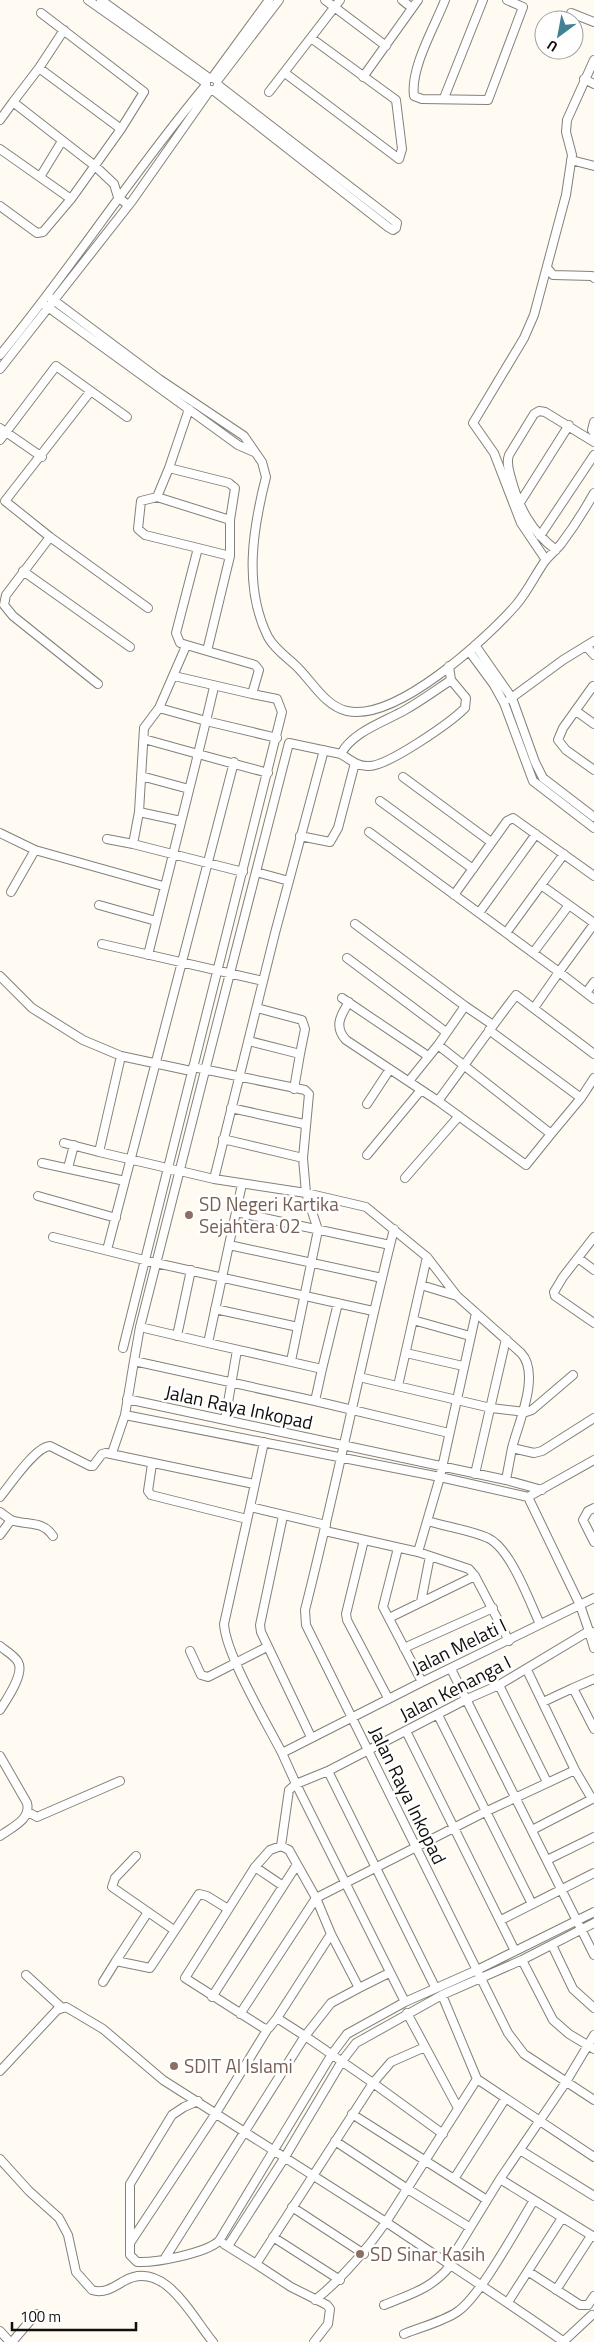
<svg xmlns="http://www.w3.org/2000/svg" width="594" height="2342" viewBox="0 0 594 2342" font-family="'Titillium Web',sans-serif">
	<rect width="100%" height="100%" fill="#fffbf3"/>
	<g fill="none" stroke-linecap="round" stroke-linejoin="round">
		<g stroke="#84807a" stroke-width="10">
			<path id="minor" d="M88,0L206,83
				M101,0L209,78
				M325,0L386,46
				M402,0L412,8
				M445,0C435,26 410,68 414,96L422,99L488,100L523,7L507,0
				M41,13L144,92L121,129L39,68L13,102L95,166L114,184L118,197L128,205
				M571,13L594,22
				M39,68L64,30
				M285,73L399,159L402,149L396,100L311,38
				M363,77L418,0
				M212,78L269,0
				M584,79L594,84
				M217,81L279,0
				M213,90L388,227L393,230L396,228L397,223L218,85
				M269,92L340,0
				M444,98L483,0
				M0,120L13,102
				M0,149L71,199
				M571,160L594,166
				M40,177L62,141
				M0,206L37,233L43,232L71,199L121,129
				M548,269L553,275L592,276L594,278
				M48,296L159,379L244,436L262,462L266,477C253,528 243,587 268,637C274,648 285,656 294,664C311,679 324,706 347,711C396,722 486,639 516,605C528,591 535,575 545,561C550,555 556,550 561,544C573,528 584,511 594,493
				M45,305L238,445L254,452
				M0,355C72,268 133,172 206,85
				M0,369L132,201L210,90
				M90,392L5,501L50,537L148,608
				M594,422L592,430L594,433
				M0,428L42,457
				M0,440L56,366L127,417
				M169,468L157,497L141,501L138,529L145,535L198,548
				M157,497L230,520
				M519,504L569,425
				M540,536L594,455
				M50,537L6,595L4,605L13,616L98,684
				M556,550C531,531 519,508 511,478C509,470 506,463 509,455L534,414L539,411L545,412L594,442
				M546,560L521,523L494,453L473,423L524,338L534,315L566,195L572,155L566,132L567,120L594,60
				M23,571L130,647
				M475,645L512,698L535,762L543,778L594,817
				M186,646L159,708L144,728L139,812L133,844L243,872
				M587,647L594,655
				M207,651L180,643L176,633L198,548L230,556
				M469,651L494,685L504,703L533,781L594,828
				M449,666L451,680C436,690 421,701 405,710C384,722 352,732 341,754C349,759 358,767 369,766C388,766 450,723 465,708L466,698L451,680
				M174,676L252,694
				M594,688L593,686L563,728L558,740L566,750L594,770
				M510,699L563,660L594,641
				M159,708L206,721L214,687
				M576,711L594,724
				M144,739L198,754L148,955
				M324,750L275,933L214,1179L306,1193L366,1207L427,1257L457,1296L521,1353C541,1374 518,1424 512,1448L534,1453L542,1451L594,1418
				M341,754L289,743C239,938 189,1132 140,1327L134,1361L315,1401L449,1433
				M268,773L198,754L206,721L277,738
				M141,776L189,789
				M403,777L491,842
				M380,801L473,869
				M139,812L181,821
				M369,832L559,972L594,924
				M0,833L35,850L163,886
				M300,836L330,842L338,828L355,763
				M107,839L133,844
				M256,872L289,881
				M541,885L564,854
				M11,892L35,850
				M454,895L507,821L513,818L594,876
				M99,905L156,921
				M479,913L536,834
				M355,924L465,1006
				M506,933L541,885L569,905
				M102,944L263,981
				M533,953L569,905L594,923
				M347,958L446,1032
				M0,976L32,1008L83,1040L121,1056L191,1071
				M586,993L594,982
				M342,998L428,1056
				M349,1002C340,1016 334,1027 346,1040L438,1101
				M257,1008L302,1020L305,1029L300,1054
				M534,1008L559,972L594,999
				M489,1030L581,1098
				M249,1041L300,1054L294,1089
				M438,1045L465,1006L493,1025
				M121,1056L99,1152L214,1179
				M193,1067L305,1090L309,1094L303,1158L306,1193L318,1230L291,1361
				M409,1081L438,1045L551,1134L526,1165L438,1101C464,1066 489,1030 516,995L594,1054
				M367,1104L390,1069
				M231,1108L304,1124
				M551,1134L581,1098L594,1078
				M223,1139L303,1158
				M64,1143L99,1152
				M367,1155L421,1090
				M42,1163L125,1181
				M68,1168L74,1145
				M405,1178L459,1116
				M242,1184L208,1343L322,1369L315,1401
				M38,1196L116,1218
				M236,1212L390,1245
				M394,1229C362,1356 337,1484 305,1610L306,1625L508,2033L524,2054L594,2100
				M53,1237L156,1263L373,1311
				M594,1237L563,1277L554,1292L555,1296L594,1323
				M229,1245L382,1278
				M107,1250L234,762
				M578,1258L594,1270
				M421,1285L457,1296
				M215,1309L298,1327
				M413,1320L470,1336
				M140,1327L208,1343
				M177,1336L191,1270
				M123,1348L282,712L277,699L252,694L259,670L255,665L207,651L230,556V520L235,488L229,483L169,468L189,409
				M406,1353L463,1366
				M322,1369L338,1303
				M359,1377L491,1408L526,1412L532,1410L573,1375
				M398,1386L427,1257
				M127,1399L506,1480L542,1490
				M125,1415L440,1477L528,1497L594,1460
				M225,1420L237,1350
				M264,1442L250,1507L326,1525
				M112,1453L125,1415L134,1361
				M152,1464L148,1491L151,1495L247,1519
				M475,1474L506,1339
				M506,1480L512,1448
				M0,1497C10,1485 35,1447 50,1446L90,1466H93L102,1454L106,1453L254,1484
				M528,1497L580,1605L589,1631L592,1632
				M250,1507L224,1624C226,1655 266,1722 282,1753L422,1682L594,1598
				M594,1508L588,1511L583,1520L594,1542
				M0,1512L11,1520L0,1535
				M283,1516L260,1625L261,1632L311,1737
				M11,1520C29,1526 42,1520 53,1536
				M428,1521C447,1527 470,1530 488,1538C511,1549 529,1601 540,1624
				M325,1531L418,1552L469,1569L475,1576L509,1641
				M364,1540L346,1614L347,1620L388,1698
				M398,1548L383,1607L422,1682
				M418,1552L440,1477L476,1313
				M421,1602L430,1556
				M389,1618L475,1576
				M0,1646C6,1651 15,1656 18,1662C25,1674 6,1700 0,1710
				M404,1648L493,1608
				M190,1651L201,1675L208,1677L267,1647
				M451,1669L594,1955
				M527,1670L575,1770L592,1799
				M594,1679L573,1688L594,1729
				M499,1685L547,1782
				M543,1702L573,1688
				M438,1715L532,1904
				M406,1731L515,1951
				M0,1756L27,1803C31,1820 12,1827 0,1836
				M328,1771L435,1987
				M28,1812L37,1817L120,1781
				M532,1830L594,1798
				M281,1846L289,1790L296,1784L282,1753
				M136,1856L115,1878L112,1887L174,1930
				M547,1860L594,1837
				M255,1867L283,1886
				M501,1920L594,1873
				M552,1945L573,1989L594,2008
				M522,1960L553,2020L569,2034L594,2049
				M116,1961L148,1912
				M26,1975L62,2008
				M103,1982L116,1961L150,1968L199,1894L207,1896L228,1909
				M359,1988L389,1973
				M442,1995L477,2079
				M212,1997L296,1866
				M405,2002L296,1784L328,1771L467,1699L499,1685L589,1631L594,1648
				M407,2013L458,2108
				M240,2014L316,1898L485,1812L575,1770
				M277,2018L331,1934
				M0,2071L57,2010L66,2007L103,2029L163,2080L386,2222C365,2252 344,2277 315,2300
				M198,2101L184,2107L172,2115L130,2184V2255L137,2262C156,2263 206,2253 219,2241L332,2054L347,2034L405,2002L477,1970L594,1912
				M352,2114L487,2200
				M335,2141L406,2188L469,2227
				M520,2150L594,2196
				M0,2159L29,2191L59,2218L68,2235L76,2272L92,2290C104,2294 114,2287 124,2281C164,2258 192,2317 213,2342
				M454,2179L505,2099
				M500,2179L566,2082L594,2035
				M292,2207L364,2254
				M273,2237L340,2280
				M130,2243L216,2113L267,2030
				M224,2244L256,2264
				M228,2246L285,2157L342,2061L356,2043L442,1995L522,1960L594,1923
				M165,2258L305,2036L277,2018L269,2028L265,2029L185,1978L255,1867L270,1850L281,1846L289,1850L316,1898L331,1934L359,1988L331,2003L305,2036L373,2083L391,2062L425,2047
				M448,2264L500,2179L594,2237
				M529,2272L580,2305H588
				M556,2290L591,2236
				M508,2302L562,2218
				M384,2305C411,2294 431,2289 450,2266
				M588,2305L594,2296
				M0,2331L10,2342
				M404,2334C421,2327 442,2322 457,2312C480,2297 518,2226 534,2200
				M12,2342L36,2314
				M314,2342L328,2324L330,2309L327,2305L291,2287L256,2264L373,2083L443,2134
				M563,2342L592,2315
				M564,2342C505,2300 445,2262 386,2222L477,2079L594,2157"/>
		</g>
		<use href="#minor" stroke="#fff" stroke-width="8"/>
	</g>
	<g fill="#8d6e63" stroke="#fff" stroke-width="2">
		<circle cx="189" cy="1215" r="5"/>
		<circle cx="174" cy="2066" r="5"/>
		<circle cx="360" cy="2254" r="5"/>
	</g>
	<g text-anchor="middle" stroke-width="5" stroke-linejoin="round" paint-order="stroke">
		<g font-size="19" fill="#785e54" stroke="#fff" text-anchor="start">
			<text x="199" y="1211">SD Negeri Kartika<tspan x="199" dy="22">Sejahtera 02</tspan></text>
			<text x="184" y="2073">SDIT Al Islami</text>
			<text x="370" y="2261">SD Sinar Kasih</text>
		</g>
		<g font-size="19" fill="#100f0c" stroke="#fff">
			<text transform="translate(239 1407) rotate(12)" y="7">Jalan Raya Inkopad</text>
			<text transform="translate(459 1646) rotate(-26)" y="7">Jalan Melati I</text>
			<text transform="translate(455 1688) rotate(-27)" y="7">Jalan Kenanga I</text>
			<text transform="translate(408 1795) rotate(64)" y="7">Jalan Raya Inkopad</text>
		</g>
	</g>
	<g transform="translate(559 35) rotate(212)"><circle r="24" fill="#ffffff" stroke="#9f9f9e"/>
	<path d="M0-4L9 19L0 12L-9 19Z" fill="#428096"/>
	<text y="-8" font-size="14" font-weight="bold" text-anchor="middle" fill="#100f0c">U</text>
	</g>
	<path d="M12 2322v8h124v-8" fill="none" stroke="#100f0c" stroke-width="2.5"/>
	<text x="20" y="2322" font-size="15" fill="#100f0c" stroke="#ffffff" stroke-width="4" paint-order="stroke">100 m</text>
</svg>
